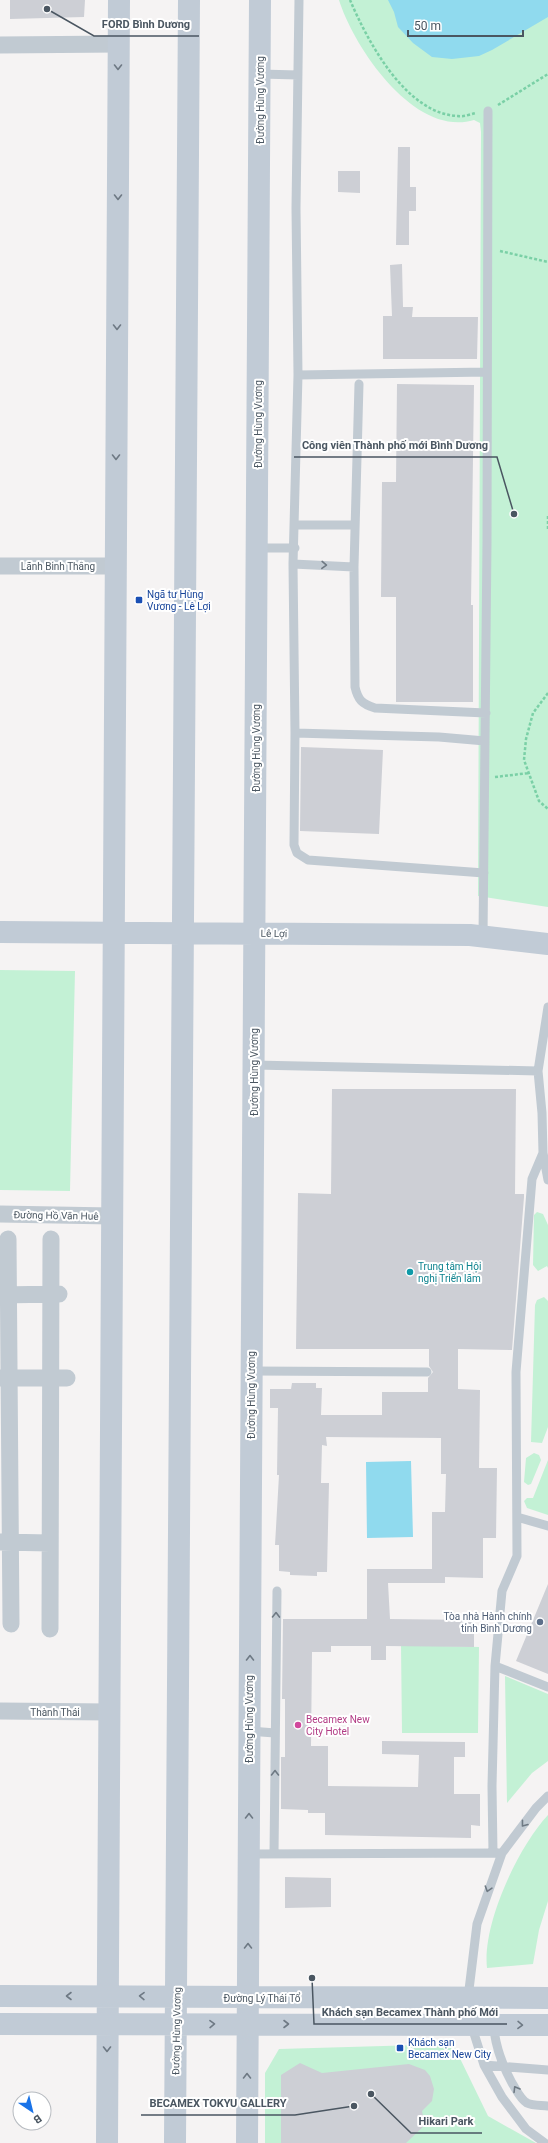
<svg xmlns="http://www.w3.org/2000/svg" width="548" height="2143" viewBox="0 0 548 2143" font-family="Roboto,sans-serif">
	<rect width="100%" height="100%" fill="#f5f3f3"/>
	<path fill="#c3f1d5" d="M339,0H548V907L478,896L481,132L480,123L474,120C415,138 354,48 339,0Z
		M0,970L75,971L70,1191L0,1190Z
		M537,1212L543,1214L548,1225V1268L547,1266L538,1271L533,1265L534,1215Z
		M544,1297L548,1301V1427L542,1443L531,1442L535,1305L537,1300Z
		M534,1453L539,1455L541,1460L531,1484L528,1485L524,1482L526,1458Z
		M548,1460V1515L527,1508L524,1501L527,1498H533Z
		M401,1645L479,1647L478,1733H402Z
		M505,1676L548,1694V1761L532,1773L507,1803Z
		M548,1815V1901L539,1930L533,1964L487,1968C482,1924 518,1847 548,1815Z
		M453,2044L488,2116L536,2143H265V2073L279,2049Z"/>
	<path fill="#90daee" d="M388,0H548V17L492,50L479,56L452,59L432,57L413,43L398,27L394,12Z
		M411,1461L413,1537L367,1538L366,1462Z"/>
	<path fill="#cdcfd5" d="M10,0H85L84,17L10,19Z
		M398,147H410V187H416V211H409V245H396Z
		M338,171H360V193L338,192Z
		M402,264L403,307H413L412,317H478L477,359H383V316H392L390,265Z
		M397,384L474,385L471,605H473V702H396V597H381L382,482H396Z
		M301,747L383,750L379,834L300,831Z
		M332,1089H516L515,1194H524V1197L512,1350L458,1349V1389L480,1390L479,1468H497L496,1538H483V1578L445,1577V1583H388L390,1619L474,1620V1647L386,1646V1660H371V1646H331V1652H312L311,1746H328V1786L418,1787L419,1755L382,1754V1741L465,1742V1757H454V1794H480V1826L471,1825V1838L325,1835V1813H308V1810L281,1809V1757H285V1699H282L283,1619H367V1569H432V1512H445L446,1474H441V1438L326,1437L327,1446L322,1445L321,1483H329L327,1572H317V1576L290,1575V1572L279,1571V1545H275L279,1475H277L278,1408H270V1389H291L292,1383H316V1388H322L321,1415H382V1392H428V1378L433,1372L429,1366V1349H296L298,1193L331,1194Z
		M548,1584V1674L516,1661Z
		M285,1877L331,1878V1907L285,1908Z
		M300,2063L322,2073L409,2064L425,2070L430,2076L434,2089L432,2101L422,2111L425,2125L406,2143H281V2075Z"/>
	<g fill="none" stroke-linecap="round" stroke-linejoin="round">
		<path stroke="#7ad0a6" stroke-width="2.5" stroke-dasharray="3 2" stroke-linecap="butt" d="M350,0C368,42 406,114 458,116C464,117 471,114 476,113
			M498,105L548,74
			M500,251L548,262
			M548,516V529
			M548,693L533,713L526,739L524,760L539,801L548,809
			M495,777L529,773"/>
		<path stroke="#c1cad2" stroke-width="9" d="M260,74L298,75
			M298,375L487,372
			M359,384L354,567L355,687C358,700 362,704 375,708L486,713
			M295,525H355
			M257,548H295
			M293,564L354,567
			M295,733L293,564L298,375L296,208L299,0
			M484,873L308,860L297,853L294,845L295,733L439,737L485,741
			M483,937L487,542L488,111
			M548,1007L538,1071L542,1113L543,1153L548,1180
			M254,1065L538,1071
			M252,1371L427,1372
			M517,1517L548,1526
			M495,1666L548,1687
			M249,1731L275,1733
			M493,1853L492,1786L495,1666L502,1591L517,1556L516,1372L532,1179L543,1153
			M249,1854L499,1853
			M274,1854L277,1591
			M493,1998C492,2032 496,2053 512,2083C516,2089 520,2099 527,2103C533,2106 542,2105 548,2106
			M484,2065L548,2070
			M545,2143L526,2129L502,2097L484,2065L471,2024L468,1998L477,1924L502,1853L536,1808L548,1796"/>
		<path stroke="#c1cad2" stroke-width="17" d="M0,45L119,44
			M0,566H116
			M0,1214L112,1216
			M8,1239L11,1624
			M0,1295L59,1294
			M0,1378H67
			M0,1542L50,1543
			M50,1629L51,1239
			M0,1711L109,1712"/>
		<path stroke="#c1cbd6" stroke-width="22" d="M0,932L470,935L548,944
			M0,1996L548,1998
			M0,2024L548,2025
			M107,2143L119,0
			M175,2143L189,0
			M247,2143L260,0"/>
	</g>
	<defs><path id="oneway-chevron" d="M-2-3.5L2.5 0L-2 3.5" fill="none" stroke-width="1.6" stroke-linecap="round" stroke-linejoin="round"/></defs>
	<g stroke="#6e7984">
		<use href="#oneway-chevron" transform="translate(118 67) rotate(90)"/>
		<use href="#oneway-chevron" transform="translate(118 197) rotate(90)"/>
		<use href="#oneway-chevron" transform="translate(117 327) rotate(90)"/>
		<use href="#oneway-chevron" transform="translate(116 457) rotate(90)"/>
		<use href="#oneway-chevron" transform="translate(250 1658) rotate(-90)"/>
		<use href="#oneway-chevron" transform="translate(249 1816) rotate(-90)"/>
		<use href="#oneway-chevron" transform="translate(248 1946) rotate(-90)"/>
		<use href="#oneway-chevron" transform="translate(69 1996) rotate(180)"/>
		<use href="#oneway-chevron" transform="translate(142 1996) rotate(-179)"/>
		<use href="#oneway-chevron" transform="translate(212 2024) rotate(-1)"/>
		<use href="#oneway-chevron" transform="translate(286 2024)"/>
		<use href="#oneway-chevron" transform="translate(520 2025) rotate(1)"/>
		<use href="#oneway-chevron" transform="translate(107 2049) rotate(90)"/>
		<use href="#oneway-chevron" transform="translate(247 2076) rotate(-90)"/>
	</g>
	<g stroke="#6e7983">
		<use href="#oneway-chevron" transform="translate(324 565) rotate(2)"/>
		<use href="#oneway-chevron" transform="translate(276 1615) rotate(-89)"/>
		<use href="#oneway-chevron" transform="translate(275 1773) rotate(-90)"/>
		<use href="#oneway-chevron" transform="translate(524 1824) rotate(128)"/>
		<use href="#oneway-chevron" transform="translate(488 1889) rotate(108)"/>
		<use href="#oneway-chevron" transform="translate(516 2089) rotate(-121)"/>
	</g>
	<g fill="#1a4fb4" stroke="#fff" stroke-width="1.5">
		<rect x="135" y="596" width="8" height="8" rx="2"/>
		<rect x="396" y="2044" width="8" height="8" rx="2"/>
	</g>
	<circle fill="#0f9aa8" stroke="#fff" stroke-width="1.5" cx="410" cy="1272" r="4"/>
	<circle fill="#5c6f8a" stroke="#fff" stroke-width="1.5" cx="540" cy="1622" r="4"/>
	<circle fill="#d1479c" stroke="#fff" stroke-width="1.5" cx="298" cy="1725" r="4"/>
	<g text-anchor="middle" stroke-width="4" stroke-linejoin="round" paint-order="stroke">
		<g font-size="10" fill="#4a5661" stroke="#fff">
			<text transform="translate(260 100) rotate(-90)" y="4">Đường Hùng Vương</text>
			<text transform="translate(258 424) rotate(-90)" y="4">Đường Hùng Vương</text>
			<text x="58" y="570">Lãnh Binh Thăng</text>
			<text transform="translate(256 748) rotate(-90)" y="4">Đường Hùng Vương</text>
			<text transform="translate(274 933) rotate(1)" y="4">Lê Lợi</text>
			<text transform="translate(254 1072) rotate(-90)" y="4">Đường Hùng Vương</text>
			<text transform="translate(56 1215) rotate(1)" y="4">Đường Hồ Văn Huê</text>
			<text transform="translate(251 1395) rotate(-90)" y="4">Đường Hùng Vương</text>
			<text x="55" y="1716">Thành Thái</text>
			<text transform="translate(249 1719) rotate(-90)" y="4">Đường Hùng Vương</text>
			<text x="262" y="2002">Đường Lý Thái Tổ</text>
			<text transform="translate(176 2031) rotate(-89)" y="4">Đường Hùng Vương</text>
		</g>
		<g font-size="10" fill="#164399" stroke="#fff" text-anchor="start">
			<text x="147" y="598">Ngã tư Hùng<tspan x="147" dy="12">Vương - Lê Lợi</tspan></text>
			<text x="408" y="2046">Khách sạn<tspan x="408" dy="12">Becamex New City</tspan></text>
		</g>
		<g font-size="10" fill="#0d838f" stroke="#fff" text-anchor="start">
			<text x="418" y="1270">Trung tâm Hội<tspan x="418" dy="12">nghị Triển lãm</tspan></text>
		</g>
		<g font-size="10" fill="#4e5e75" stroke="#fff" text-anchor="end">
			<text x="532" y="1620">Tòa nhà Hành chính<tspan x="532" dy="12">tỉnh Bình Dương</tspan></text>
		</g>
		<g font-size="10" fill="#b23c85" stroke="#fff" text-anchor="start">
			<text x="306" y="1723">Becamex New<tspan x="306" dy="12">City Hotel</tspan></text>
		</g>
	</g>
	<path fill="none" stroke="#4a5661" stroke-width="1.5" d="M47 9L94 36H199M514 514L497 457H294M312 1978L314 2024H507M354 2106L295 2115H141M371 2094L411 2133H482"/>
	<g fill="#4a5661" stroke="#fff" stroke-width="1.5">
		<circle cx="47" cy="9" r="4"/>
		<circle cx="514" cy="514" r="4"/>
		<circle cx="312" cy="1978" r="4"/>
		<circle cx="354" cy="2106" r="4"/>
		<circle cx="371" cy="2094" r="4"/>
	</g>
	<g font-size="11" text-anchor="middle" font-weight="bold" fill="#4a5661" stroke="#fff" stroke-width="4" stroke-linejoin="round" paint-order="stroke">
		<text x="146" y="28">FORD Bình Dương</text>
		<text x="395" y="449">Công viên Thành phố mới Bình Dương</text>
		<text x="410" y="2016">Khách sạn Becamex Thành phố Mới</text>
		<text x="218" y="2107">BECAMEX TOKYU GALLERY</text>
		<text x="446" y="2125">Hikari Park</text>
	</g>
	<g transform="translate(32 2111) rotate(145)"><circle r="19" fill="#ffffff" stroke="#b7bbc0"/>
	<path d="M0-3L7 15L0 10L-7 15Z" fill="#1a73e8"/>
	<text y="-6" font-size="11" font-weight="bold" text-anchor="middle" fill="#4a5661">B</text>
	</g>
	<path d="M408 30v6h115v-6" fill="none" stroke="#4a5661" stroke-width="2"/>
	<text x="414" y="30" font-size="12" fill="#4a5661" stroke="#ffffff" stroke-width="3" paint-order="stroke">50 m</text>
</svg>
